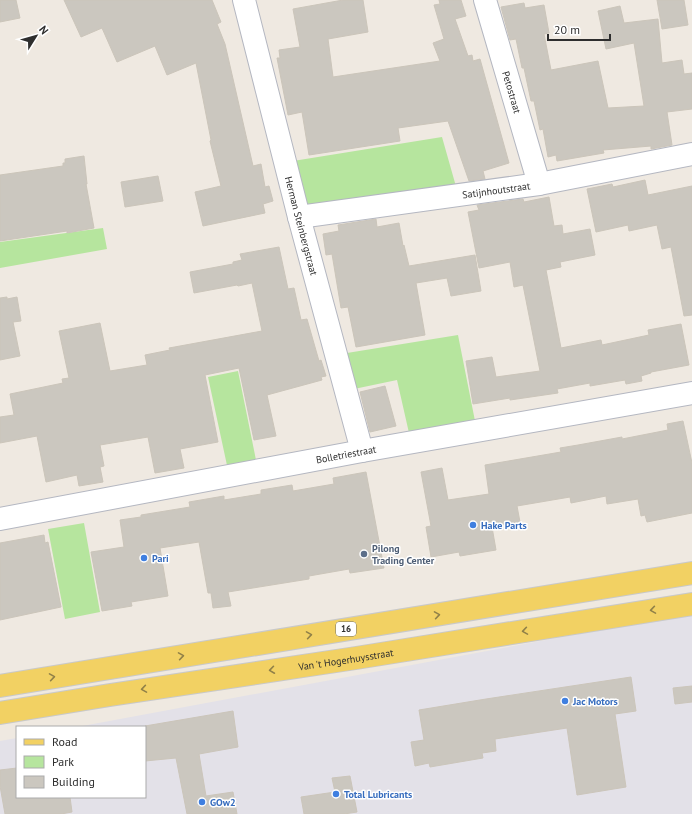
<svg xmlns="http://www.w3.org/2000/svg" width="692" height="814" viewBox="0 0 692 814" font-family="'PT Sans',sans-serif">
	<rect width="100%" height="100%" fill="#efe9e1"/>
	<path fill="#e3e1e8" d="M692,613V814H0V741L17,738V797H145V727H77Z"/>
	<path fill="#b6e59e" d="M442,137L457,190L313,209L303,199L293,161Z
		M103,228L107,249L0,268V242Z
		M458,335L475,421L409,433L397,380L354,389L347,353Z
		M238,371L257,465L228,470L208,377Z
		M84,523L100,612L65,619L48,529Z"/>
	<path fill="#cbc7bf" stroke="#cbc5ba" d="M0,0H16L20,18L0,22Z
		M64,0H212L221,22L217,24L225,44L253,166L261,164L265,187L269,186L273,201L263,204L265,213L203,226L195,192L221,186L210,141L211,140L196,63L167,75L155,46L117,62L102,28L81,37Z
		M343,0H363L368,32L328,39L333,77L440,61L433,43L444,39L434,5L440,4L439,0H461L466,16L455,19L468,56L472,55L473,61L480,59L509,163L483,171L485,179L469,181L448,121L398,128L400,141L309,155L302,112L288,115L277,58H280L279,50L300,47L293,9Z
		M657,0H684L688,25L662,29Z
		M524,3L525,8L544,5L549,33L544,34L551,70L598,61L608,108L644,106L634,43L606,49L598,11L620,6L624,23L658,19L662,63L682,60L684,74L692,73V109L667,112L672,145L651,149V146L603,150L604,153L557,161L556,155L548,157L543,129L540,130L534,101H531L524,68H522L516,39L510,40L501,7Z
		M84,156L87,184H86L94,228L67,233V231L0,241V175L63,166V163H65V159Z
		M158,176L163,201L125,207L121,182Z
		M645,180L648,195L692,186V315L684,316L671,247L662,249L657,225L629,231L628,225L596,232L587,189L612,184L613,187Z
		M549,197L554,226L562,225L563,234L590,229L595,255L560,262L561,267L546,270L561,348L601,340L602,345L649,335L648,330L681,324L689,365L651,372V373L641,376L642,381L626,384L625,380L590,386V383L557,389L558,393L510,400V398L473,404L466,361L492,357L496,377L540,371L523,285L514,287L510,262L479,268L468,212L479,210L477,205L523,199L524,202Z
		M376,219L377,227L399,223L403,246L404,245L409,266L475,255L481,291L451,296L447,278L416,283L425,335L356,347L348,307L341,308L332,254L326,255L323,234L339,231L338,225Z
		M279,247L288,289L294,288L301,320L307,319L319,361L321,360L326,376L321,377L322,380L267,395L276,436L254,440L239,368L205,375L218,442L180,449L184,468L155,473L148,437L100,445L104,466L100,467L103,482L79,486L77,475L46,482L37,436L0,443V417L14,415L10,394L63,383L62,379L69,378L59,331L100,323L110,371L147,365L145,355L170,350L169,348L262,331L252,283L238,286L237,285L194,293L190,272L233,264V262L242,260L240,254Z
		M7,297V299L17,297L21,321L13,322L20,356L0,360V298Z
		M385,386L396,426L370,432L360,392Z
		M683,421L692,463V513L647,522L645,515L641,516L638,499L607,504L606,496L571,503L570,497L517,506L520,522L492,527L496,550L460,556L459,552L431,557L426,527L431,526L421,472L442,468L448,500L489,494L485,465L561,452L560,448L578,445L622,437V439L668,430L667,424Z
		M366,472L384,568L350,573L349,569L309,576V579L228,592L231,606L213,608L211,593H208L199,542L160,548L168,596L131,602L132,606L102,611L91,552L124,547L120,520L141,517V515L190,507L189,502L224,496V500L261,494V490L292,485L293,491L334,484L333,478Z
		M44,535L45,543L48,542L61,607L0,620V543Z
		M631,677L636,711L615,714L626,787L577,795L567,728L495,739L496,751L482,753L483,758L430,767L429,763L415,766L411,742L424,740L419,710L486,699Z
		M692,686V702L675,704L673,688Z
		M233,711L238,747L199,754L206,796L233,792L237,814H187L176,758L145,761V726Z
		M17,768V797H70L72,812L61,814H5L0,786V770Z
		M350,776L357,812L344,814H304L301,797L335,792L332,778Z"/>
	<g fill="none" stroke-linecap="round" stroke-linejoin="round">
		<g stroke="#b4b7c1" stroke-width="24">
			<g id="minor">
				<path id="s1" d="M244,0L299,217L362,451"/>
				<path id="s2" d="M485,0L539,184"/>
				<path id="s3" d="M299,217L539,184L692,154"/>
				<path id="s4" d="M0,519L362,451L692,393"/>
			</g>
		</g>
		<g stroke="#c9c9c9" stroke-width="24">
			<g id="major">
				<path d="M0,686L692,573"/>
				<path id="s5" d="M0,713L110,695L356,658L692,604"/>
			</g>
		</g>
		<use href="#minor" stroke="#fff" stroke-width="22"/>
		<use href="#major" stroke="#f2d163" stroke-width="22"/>
	</g>
	<defs><path id="oneway-chevron" d="M-2-3.5L2.5 0L-2 3.5" fill="none" stroke-width="1.6" stroke-linecap="round" stroke-linejoin="round"/></defs>
	<g stroke="#908048">
		<use href="#oneway-chevron" transform="translate(653 610) rotate(171)"/>
		<use href="#oneway-chevron" transform="translate(437 615) rotate(-9)"/>
		<use href="#oneway-chevron" transform="translate(525 631) rotate(171)"/>
		<use href="#oneway-chevron" transform="translate(309 635) rotate(-9)"/>
		<use href="#oneway-chevron" transform="translate(181 656) rotate(-9)"/>
		<use href="#oneway-chevron" transform="translate(272 670) rotate(172)"/>
		<use href="#oneway-chevron" transform="translate(52 677) rotate(-9)"/>
		<use href="#oneway-chevron" transform="translate(144 689) rotate(171)"/>
	</g>
	<g fill="#3f7fe0" stroke="#fff" stroke-width="1.5">
		<circle cx="473" cy="525" r="4"/>
		<circle cx="144" cy="558" r="4"/>
		<circle cx="565" cy="701" r="4"/>
		<circle cx="336" cy="794" r="4"/>
		<circle cx="202" cy="802" r="4"/>
	</g>
	<circle fill="#5c6f8a" stroke="#fff" stroke-width="1.5" cx="364" cy="554" r="4"/>
	<g text-anchor="middle" stroke-width="3" stroke-linejoin="round" paint-order="stroke">
		<rect fill="#fff" stroke="#6d6d6d" stroke-width="1" x="336" y="622" width="20" height="14" rx="3"/>
		<g font-size="9" font-weight="bold" fill="#2e2e2e">
			<text x="346" y="632">16</text>
		</g>
		<g font-size="10" fill="#2e2e2e" stroke="#fff">
			<text dy="4" stroke="none"><textPath href="#s2" startOffset="96">Petostraat</textPath></text>
			<text dy="4" stroke="none"><textPath href="#s3" startOffset="199">Satijnhoutstraat</textPath></text>
			<text dy="4" stroke="none"><textPath href="#s1" startOffset="233">Herman Steinbergstraat</textPath></text>
			<text dy="4" stroke="none"><textPath href="#s4" startOffset="352">Bolletriestraat</textPath></text>
			<text dy="4" stroke="none"><textPath href="#s5" startOffset="350">Van 't Hogerhuysstraat</textPath></text>
		</g>
		<g font-size="10" font-weight="bold" fill="#366cbe" stroke="#fff" text-anchor="start">
			<text x="481" y="529">Hake Parts</text>
			<text x="152" y="562">Pari</text>
			<text x="573" y="705">Jac Motors</text>
			<text x="344" y="798">Total Lubricants</text>
			<text x="210" y="806">GOw2</text>
		</g>
		<g font-size="10" font-weight="bold" fill="#4e5e75" stroke="#fff" text-anchor="start">
			<text x="372" y="552">Pilong<tspan x="372" dy="12">Trading Center</tspan></text>
		</g>
	</g>
	<rect x="16" y="726" width="130" height="72" fill="#ffffff" stroke="#ababab"/>
	<rect x="24" y="739" width="20" height="6" fill="#f2d163" stroke="#ababab"/>
	<text x="52" y="746" font-size="12" fill="#2e2e2e">Road</text>
	<rect x="24" y="756" width="20" height="12" fill="#b6e59e" stroke="#ababab"/>
	<text x="52" y="766" font-size="12" fill="#2e2e2e">Park</text>
	<rect x="24" y="776" width="20" height="12" fill="#cbc7bf" stroke="#ababab"/>
	<text x="52" y="786" font-size="12" fill="#2e2e2e">Building</text>
	<g transform="translate(36 36) rotate(53)" stroke="#ffffff" stroke-width="3" paint-order="stroke">
	<path d="M0-3L7 15L0 10L-7 15Z" fill="#2e2e2e"/>
	<text y="-6" font-size="11" font-weight="bold" text-anchor="middle" fill="#2e2e2e">N</text>
	</g>
	<path d="M548 34v6h62v-6" fill="none" stroke="#2e2e2e" stroke-width="2"/>
	<text x="554" y="34" font-size="12" fill="#2e2e2e" stroke="#ffffff" stroke-width="3" paint-order="stroke">20 m</text>
</svg>
